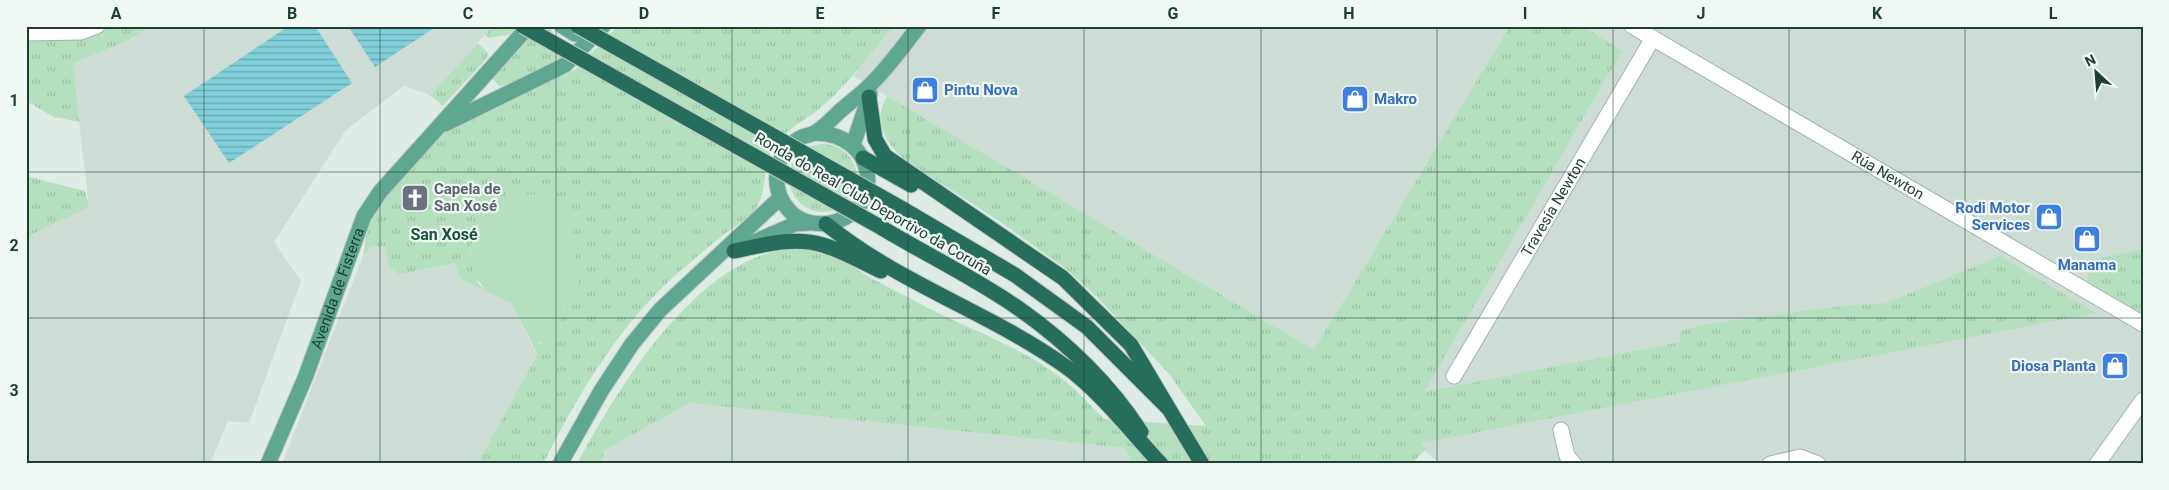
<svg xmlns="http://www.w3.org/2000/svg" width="2169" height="490" viewBox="0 0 2169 490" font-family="Roboto,sans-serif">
	<defs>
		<pattern id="grass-tufts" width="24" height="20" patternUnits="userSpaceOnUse" patternTransform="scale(1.25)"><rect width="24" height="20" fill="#b5e0bf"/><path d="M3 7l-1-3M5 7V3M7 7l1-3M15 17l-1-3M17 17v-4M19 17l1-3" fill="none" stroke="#9bc1a5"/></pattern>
		<pattern id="water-rules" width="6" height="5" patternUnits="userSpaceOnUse" patternTransform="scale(1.25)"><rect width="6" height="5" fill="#81cfd8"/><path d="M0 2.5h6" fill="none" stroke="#69a9b0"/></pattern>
	</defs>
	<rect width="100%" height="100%" fill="#dfece6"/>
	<path fill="#cddcd4" d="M152,26H493L430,95L404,86L346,130L274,242L301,281L249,423L228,421L210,464H26V237L89,206L72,63L127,41Z
		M894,26H2143V464H1440L1314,350L853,76Z
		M385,246L389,267L399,275L456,263L462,279L511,303L537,355L477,464H282L363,256L371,247Z
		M690,403L1125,448L1133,464H601L605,450Z"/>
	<path fill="url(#grass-tufts)" d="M26,26H152L127,41L73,63L79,122L54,117L26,101Z
		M493,26H517L508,35L488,38L485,35Z
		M535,26H548L557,39L566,45L576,43L559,61L510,84L499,86L492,77Z
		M618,26H894C872,52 851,80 826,103C812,117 787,128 776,143C761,163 769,192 754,211C747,219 735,226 727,232C707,248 688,264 669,281C614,333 577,397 543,464H477L537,355L533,345L541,343L562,313L564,305L572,299L581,302L497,197L486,203L481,228L471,245L470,254L478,283L486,291L461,279L455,263L399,275L389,267L385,246L371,247L363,256L368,224L377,207L425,150L447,130L576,69Z
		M1510,26H1583L1622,51L1424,392L1681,342L1679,332L1701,325L1834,307L1887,303L2000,256L2096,313L1421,443L1426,449L1411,464H1133L1125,448L690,403L605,450L601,464H577C619,386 711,232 817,250C838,254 855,269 873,279C892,289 911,299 930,309C973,331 1022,347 1060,377C1076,389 1090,405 1104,419L1206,426L1169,374L1097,297L1066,269L1005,225L905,160C885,142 872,122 887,96L1314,350Z
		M478,43L488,53L487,58L443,106L430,95Z
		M789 178a34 34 0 1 1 68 0a34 34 0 1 1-68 0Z
		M26,176L85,191L89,207L26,237Z
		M2143,248V315L2087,282L2090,268L2096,260Z"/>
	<path fill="#b5e0bf" d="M540,194L550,196L557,201L571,217L581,302L572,299L564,305C562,310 563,313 562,317C558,332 546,342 533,345L511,303L486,291L473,273L470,258L471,245L481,228L486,203L497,197Z"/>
	<path fill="url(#water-rules)" d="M289,26H315L352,83L229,163L184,96Z
		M348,26H437L375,67Z"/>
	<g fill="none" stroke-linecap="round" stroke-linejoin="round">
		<g stroke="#a1b4ad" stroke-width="17">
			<g id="minor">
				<path id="s1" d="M1632,26L2143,324"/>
				<path d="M26,33L81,32L97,26"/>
				<path id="s2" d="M1454,376L1653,38"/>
				<path d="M1561,430L1567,456L1574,464"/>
				<path d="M1770,464L1800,457L1818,464"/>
				<path d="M2097,464L2143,400"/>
			</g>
		</g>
		<g stroke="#c0c9c6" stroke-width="17">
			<g id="major">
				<path d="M562,26L575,34L595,28"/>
				<path d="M445,124L565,65L603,26"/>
				<path d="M815,133C877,133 887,209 831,223C819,225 805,223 795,216C782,205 775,190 777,173C778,158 789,143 802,137C806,135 812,135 816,132C824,127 832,119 839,112C850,102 863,93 873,82C890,65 904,45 919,26"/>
				<path d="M853,145L870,94"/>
				<path d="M747,245L795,224L809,223"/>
				<path id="s3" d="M268,464L305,378L364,216L380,192L529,26"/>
				<path d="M560,464L601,391L632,344L660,310L780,198"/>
			</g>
		</g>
		<g stroke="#c0c9c6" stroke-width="17">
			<path id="highway" d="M869,97L875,139L885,156L1063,278L1131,345L1169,409
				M863,158L911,185
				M901,208L1015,275L1087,327L1169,409L1202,464
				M826,224C898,283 989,312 1065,366C1102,393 1130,431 1161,464
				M882,228C927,255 975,278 1018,308C1065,341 1109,383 1141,432
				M734,251C763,245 794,236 823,245C843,251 862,262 881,271"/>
		</g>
		<use href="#minor" stroke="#fff" stroke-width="15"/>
		<use href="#major" stroke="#5fa790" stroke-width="15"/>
		<use href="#highway" stroke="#276d5b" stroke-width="15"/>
		<g stroke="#c0c9c6" stroke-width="17" stroke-linecap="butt">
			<path id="highway-bridge" d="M523,26L882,228
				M578,26L901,208"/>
		</g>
		<use href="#highway-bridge" stroke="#276d5b" stroke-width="15"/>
	</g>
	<path fill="none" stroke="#1e3e34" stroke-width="1" stroke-opacity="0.55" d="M204,26V464M380,26V464M556,26V464M732,26V464M908,26V464M1084,26V464M1261,26V464M1437,26V464M1613,26V464M1789,26V464M1965,26V464M26,172H2143M26,318H2143"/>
	<defs>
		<g id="shop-square" transform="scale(1.4375)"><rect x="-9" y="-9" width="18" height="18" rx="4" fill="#3f7fe0" stroke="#f0f8f4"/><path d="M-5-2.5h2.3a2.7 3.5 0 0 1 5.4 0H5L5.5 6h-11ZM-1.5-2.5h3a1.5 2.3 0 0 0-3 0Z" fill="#fff"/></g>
		<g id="church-square" transform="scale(1.4375)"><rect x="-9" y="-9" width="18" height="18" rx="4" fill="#6b7280" stroke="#f0f8f4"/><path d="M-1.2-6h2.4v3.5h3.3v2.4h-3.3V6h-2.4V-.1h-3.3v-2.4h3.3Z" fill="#fff"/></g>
	</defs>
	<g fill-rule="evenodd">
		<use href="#shop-square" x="925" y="90"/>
		<use href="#shop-square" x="1355" y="99"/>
		<use href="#church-square" x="415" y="198"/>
		<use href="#shop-square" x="2049" y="217"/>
		<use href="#shop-square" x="2087" y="239"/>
		<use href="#shop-square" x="2115" y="366"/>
	</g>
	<g text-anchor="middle" stroke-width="4.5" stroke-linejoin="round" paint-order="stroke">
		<g font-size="15" font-weight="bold" fill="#366cbe" stroke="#f0f8f4" text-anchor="start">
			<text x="944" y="95">Pintu Nova</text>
			<text x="1374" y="104">Makro</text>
			<text x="2030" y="213" text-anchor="end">Rodi Motor<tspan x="2030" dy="17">Services</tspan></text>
			<text x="2087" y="270" text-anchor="middle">Manama</text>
			<text x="2096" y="371" text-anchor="end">Diosa Planta</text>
		</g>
		<g font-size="15" fill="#1e3e34" stroke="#f0f8f4">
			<text dy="5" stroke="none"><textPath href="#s1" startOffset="296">Rúa Newton</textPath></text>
			<text transform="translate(873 204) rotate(30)" y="5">Ronda do Real Club Deportivo da Coruña</text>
			<text dy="5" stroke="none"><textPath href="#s2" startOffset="196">Travesía Newton</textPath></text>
			<text dy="5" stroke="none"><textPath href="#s3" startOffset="189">Avenida de Fisterra</textPath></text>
		</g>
		<g font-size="15" font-weight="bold" fill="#5b616d" stroke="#f0f8f4" text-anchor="start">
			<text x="434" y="194">Capela de<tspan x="434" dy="17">San Xosé</tspan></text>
		</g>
		<g font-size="16" font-weight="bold" fill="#185241" stroke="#f0f8f4">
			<text x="444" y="240">San Xosé</text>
		</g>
	</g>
	<rect width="2169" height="490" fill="none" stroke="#f0f8f4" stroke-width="55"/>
	<g transform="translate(2096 72) rotate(334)" stroke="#f0f8f4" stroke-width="4" paint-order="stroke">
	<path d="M0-4L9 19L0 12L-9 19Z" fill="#1e3e34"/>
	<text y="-8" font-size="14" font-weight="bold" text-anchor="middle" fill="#1e3e34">N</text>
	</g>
	<rect x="28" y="28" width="2114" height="434" fill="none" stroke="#1e3e34" stroke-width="2"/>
	<g font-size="16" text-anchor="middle" font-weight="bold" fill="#1e3e34">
		<text x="116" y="19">A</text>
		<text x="292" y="19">B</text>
		<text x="468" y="19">C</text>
		<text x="644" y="19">D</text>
		<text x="820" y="19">E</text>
		<text x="996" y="19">F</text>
		<text x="1173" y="19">G</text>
		<text x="1349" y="19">H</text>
		<text x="1525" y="19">I</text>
		<text x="1701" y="19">J</text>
		<text x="1877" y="19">K</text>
		<text x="2053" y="19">L</text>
		<text x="14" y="106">1</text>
		<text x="14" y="251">2</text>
		<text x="14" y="396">3</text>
	</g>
</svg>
